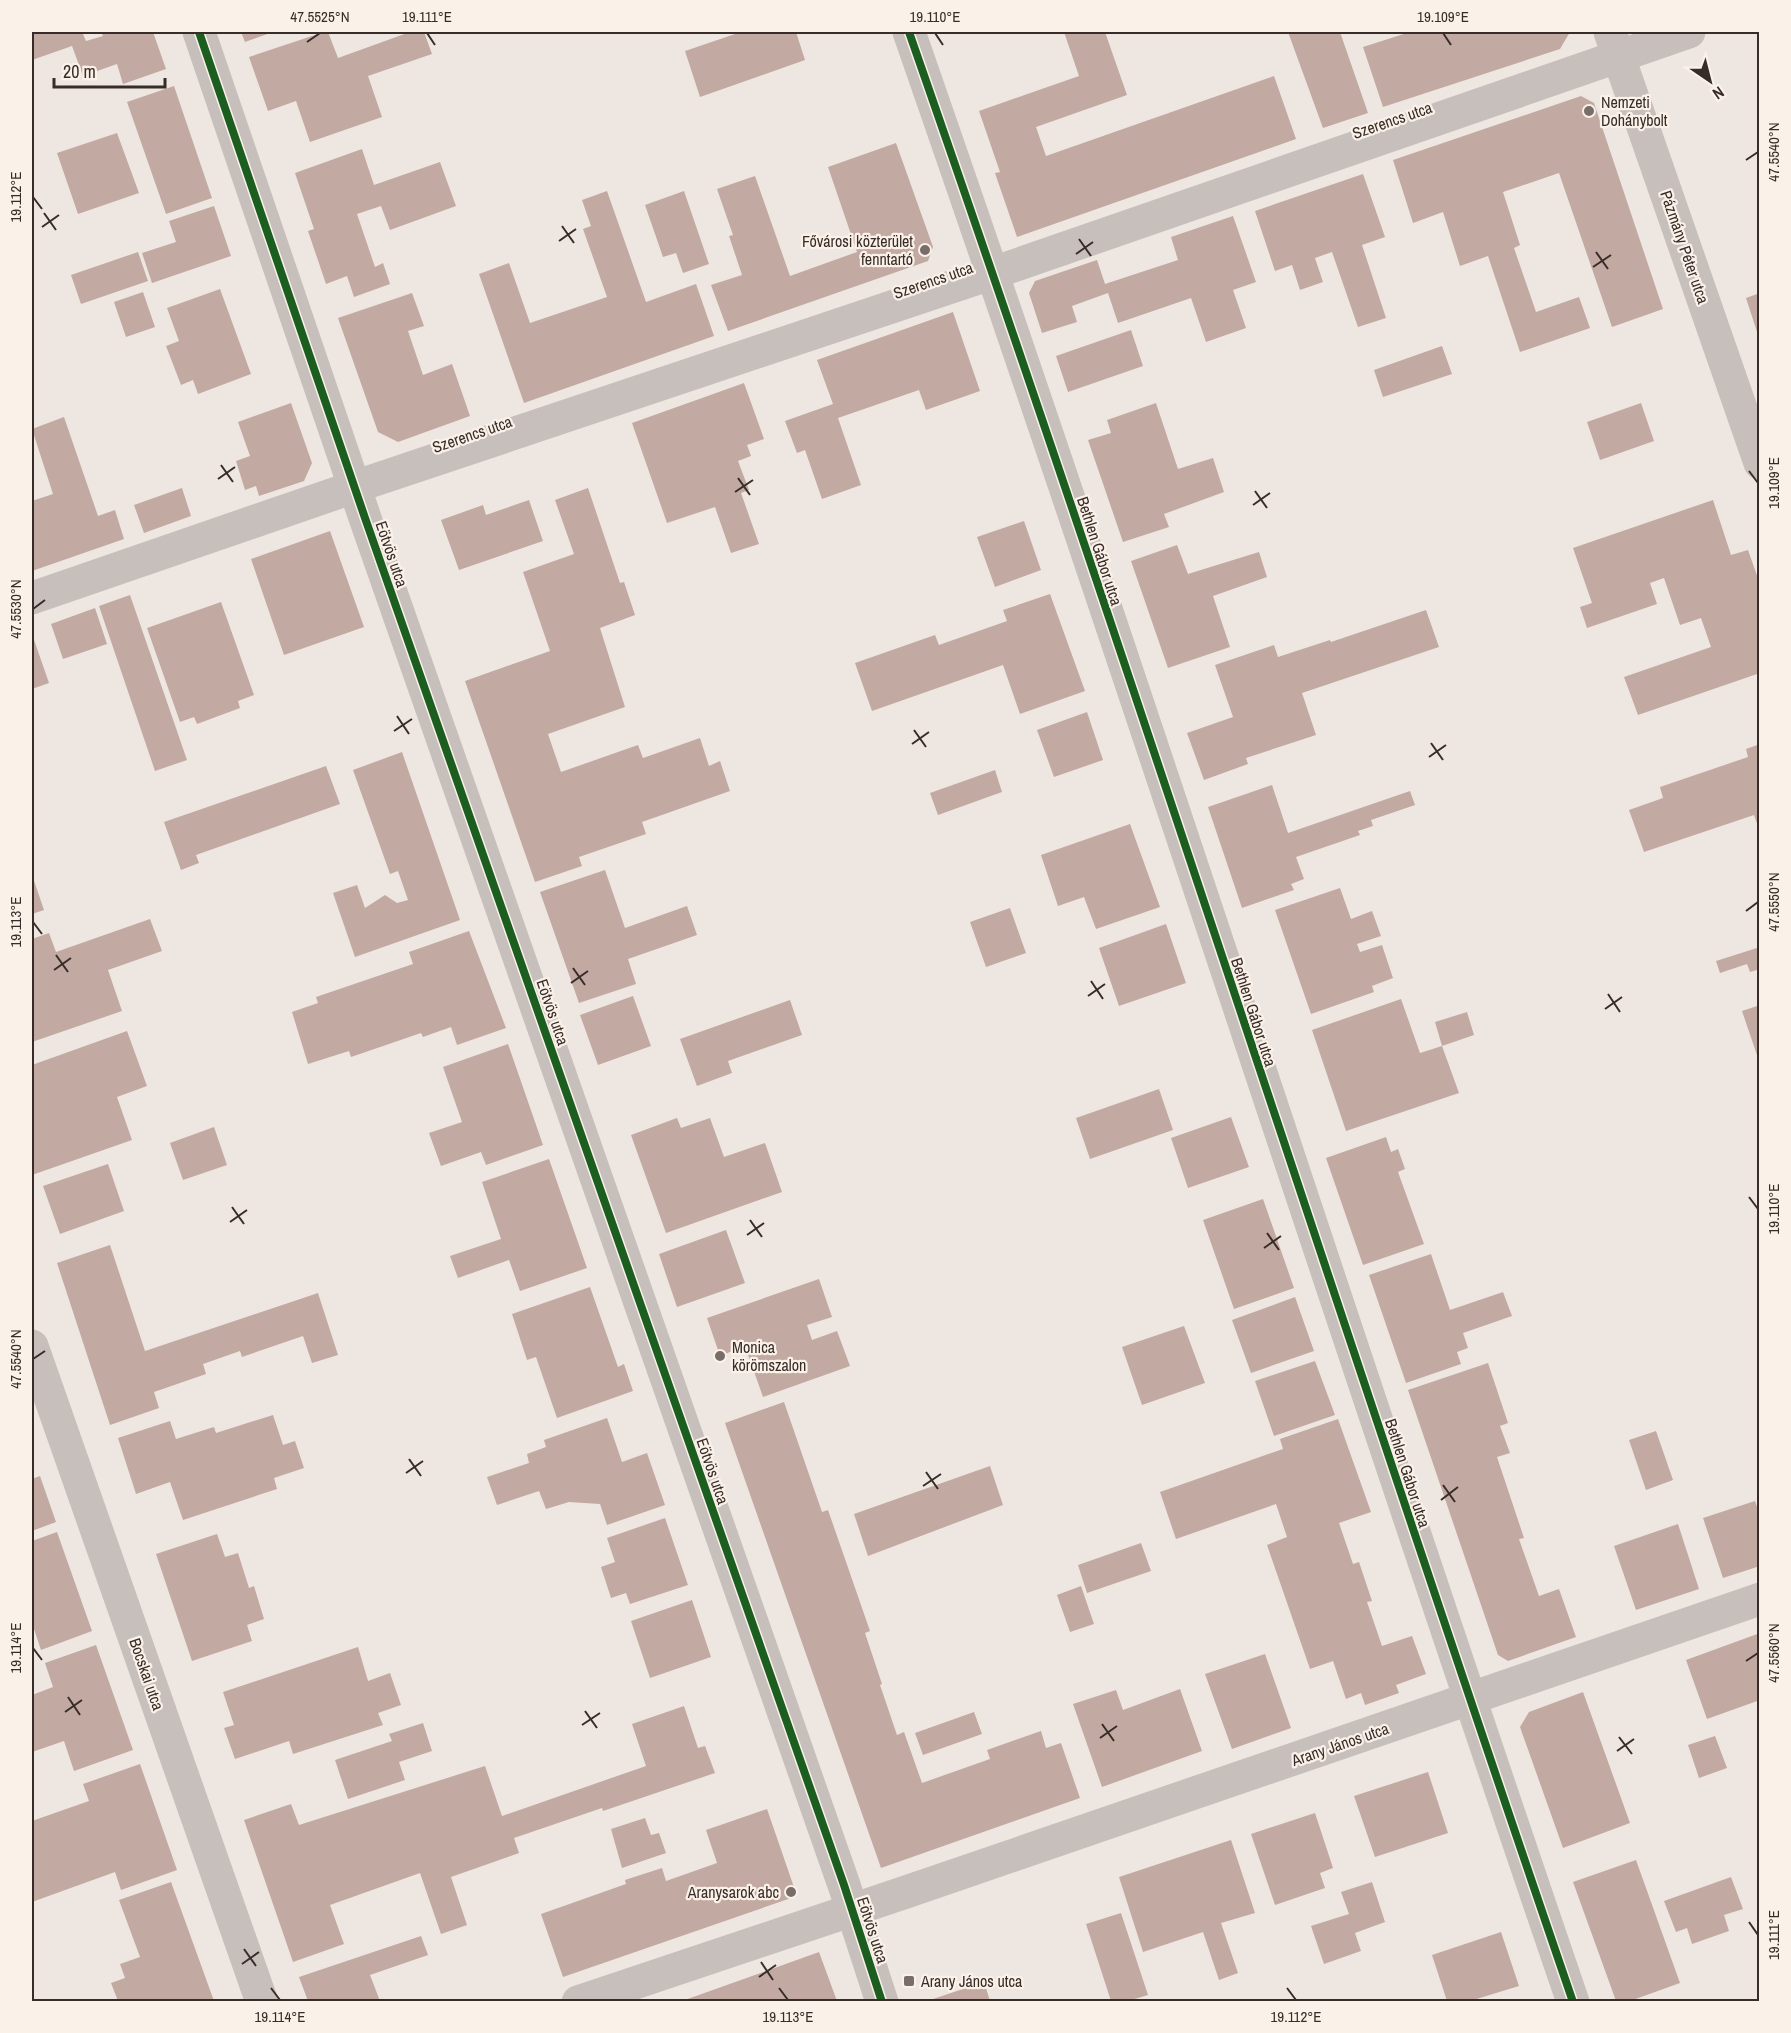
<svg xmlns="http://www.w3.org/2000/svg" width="1791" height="2033" viewBox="0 0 1791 2033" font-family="'Archivo Narrow',sans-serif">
	<rect width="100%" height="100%" fill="#eee7e1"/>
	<path fill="#c2a9a2" d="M35,32H82L86,41L103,36L101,32H153L166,69L123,84L117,64L83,76L72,46L32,60V33Z
		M241,32H273L245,42Z
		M324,32H328L338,58L410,32H424L432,54L368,76L382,117L310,142L296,101L268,111L249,57Z
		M741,32H796L805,60L700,97L685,51Z
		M1064,32H1105L1127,95L1036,127L1046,156L1274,76L1296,139L1017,237L995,173L1000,172L979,111L1079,76Z
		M1288,32H1340L1368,113L1323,128Z
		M1410,32H1570L1560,49L1383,107L1363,47Z
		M174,86L212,198L166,214L127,102Z
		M1581,96L1594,103L1663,309L1612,327L1559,173L1503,192L1520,245L1514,248L1536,312L1579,297L1590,328L1520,352L1488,256L1460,266L1443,212L1413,223L1393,160Z
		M117,133L139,193L78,214L57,153Z
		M896,143L933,247L928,261L728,331L711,285L742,275L729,236L733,235L717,189L755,176L790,276L857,252L828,167Z
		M362,149L374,185L440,162L456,206L390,230L381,206L357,214L375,267L383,263L390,284L354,297L347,276L326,284L308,231L314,229L295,173Z
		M1363,174L1385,237L1362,245L1386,318L1358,327L1332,252L1315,258L1323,282L1300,290L1292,265L1275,271L1255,211Z
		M607,191L646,302L696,284L714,336L524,403L479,274L509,263L530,323L607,297L583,229L591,226L582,200Z
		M684,191L709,264L683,273L676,253L663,257L645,205Z
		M214,206L231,256L152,283L142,253L176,242L169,221Z
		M1233,216L1256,282L1233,290L1246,328L1206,342L1191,298L1118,323L1108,293L1072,306L1077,322L1042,333L1029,293L1035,281L1097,260L1105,284L1178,260L1171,237Z
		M138,252L148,281L81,304L71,275Z
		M220,289L251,374L198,394L193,380L181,385L166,346L179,341L167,308Z
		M143,292L155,327L126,337L114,302Z
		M412,293L424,326L408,331L423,375L452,364L470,416L398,442L378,432L338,318Z
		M1760,293V337L1759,338L1746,298Z
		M953,312L980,391L926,410L919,390L838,418L861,485L822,499L805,450L797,453L785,421L833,404L817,360Z
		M1131,330L1143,366L1068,392L1056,356Z
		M1442,346L1452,374L1383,397L1374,370Z
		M744,383L764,439L747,445L751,456L738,461L749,490L741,493L759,544L731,553L715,507L667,523L632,423Z
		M291,403L312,463L304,481L259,496L256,486L245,490L236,461L250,456L238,422Z
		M1156,403L1178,469L1213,458L1224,492L1164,514L1169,527L1123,542L1088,440L1111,433L1107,420Z
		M1641,403L1654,441L1600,460L1587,422Z
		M64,417L98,516L115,510L124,539L32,571V501L53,494L32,429Z
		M182,488L191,516L144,533L134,505Z
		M588,488L620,583L624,582L635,615L600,628L625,707L548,734L561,772L638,745L643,758L700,738L709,766L720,761L730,791L642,822L646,834L579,857L582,866L535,882L465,681L550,651L523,572L574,554L555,500Z
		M529,500L543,541L459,570L441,520L483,505L486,515Z
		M1713,500L1731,555L1748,550L1760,584V673L1638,715L1624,677L1711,647L1701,618L1680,625L1664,578L1650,583L1657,604L1587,628L1580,607L1592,603L1573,548Z
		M1024,521L1041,570L995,587L977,537Z
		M330,531L364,627L284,655L251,559Z
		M1177,545L1188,574L1259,552L1267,577L1213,596L1230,647L1168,668L1131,561Z
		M1050,594L1085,691L1020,714L1003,665L872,711L855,663L935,635L939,645L1007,621L1003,610Z
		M130,595L187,760L155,771L99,606Z
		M221,602L254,695L238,701L240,708L197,724L194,717L180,722L147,628Z
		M95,608L107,644L63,659L51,624Z
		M1426,610L1439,647L1302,693L1316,735L1246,758L1248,764L1204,780L1187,733L1233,717L1215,665L1274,645L1278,657L1330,640L1331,642Z
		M32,634L49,683L32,689Z
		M1087,712L1103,760L1054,777L1037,730Z
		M1760,744V832L1754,815L1644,852L1629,810L1663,798L1660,787L1748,757L1746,749Z
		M402,752L460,920L355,957L333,893L357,885L365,908L385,895L397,903L408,900L398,871L390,874L353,770Z
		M326,766L340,804L196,855L199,863L181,870L164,822Z
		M995,770L1002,792L938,815L930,793Z
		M1272,785L1288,833L1410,791L1415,805L1371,820L1373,826L1358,831L1360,835L1296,857L1304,879L1291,884L1294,890L1242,908L1208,807Z
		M1130,824L1160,907L1096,929L1084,897L1058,906L1041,855Z
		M605,870L625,928L687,906L697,935L628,959L636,984L579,1003L540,892Z
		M32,875L44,910L32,914Z
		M1340,888L1351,919L1372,911L1381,936L1357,944L1360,952L1382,945L1393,978L1372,986L1374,992L1311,1014L1275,910Z
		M1010,908L1026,953L986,967L970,922Z
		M150,919L162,951L108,970L122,1011L32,1042V939L49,933L56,952Z
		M1166,924L1186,983L1119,1006L1099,948Z
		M469,931L506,1028L457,1045L451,1027L423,1037L421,1033L351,1057L349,1051L308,1064L292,1012L318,1003L316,997L413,964L409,952Z
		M1760,947V969L1750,972L1747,964L1720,973L1716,961Z
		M633,996L651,1046L598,1065L580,1015Z
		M1401,999L1420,1053L1442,1046L1459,1093L1346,1131L1312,1030Z
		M790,1000L802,1035L728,1061L732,1073L697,1086L680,1039Z
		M1760,1005V1061H1759L1742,1011Z
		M1467,1012L1474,1035L1442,1046L1435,1022Z
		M127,1031L147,1086L117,1097L132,1140L32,1175V1065Z
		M508,1044L543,1145L486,1165L481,1152L441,1166L429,1133L462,1122L443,1067Z
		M1159,1089L1173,1130L1090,1159L1076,1118Z
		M1231,1117L1249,1167L1188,1188L1171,1138Z
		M677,1118L681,1128L710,1118L724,1157L765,1143L782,1192L666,1233L631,1135Z
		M214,1127L227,1165L183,1180L170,1143Z
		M1386,1137L1391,1152L1398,1149L1405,1169L1398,1172L1424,1244L1363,1265L1326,1158Z
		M549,1159L587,1268L520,1291L509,1260L458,1278L450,1256L501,1239L482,1182Z
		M108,1164L124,1211L60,1234L43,1186Z
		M1263,1199L1294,1288L1234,1309L1203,1220Z
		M726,1230L745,1283L677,1307L659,1254Z
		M110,1245L145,1351L318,1293L338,1355L312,1363L303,1336L242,1357L240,1351L203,1364L206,1374L154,1392L159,1408L110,1425L57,1263Z
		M1431,1254L1450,1310L1503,1292L1512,1316L1463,1333L1468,1348L1457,1352L1461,1364L1406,1383L1369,1275Z
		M819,1279L832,1317L807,1325L812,1340L837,1331L850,1366L763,1397L745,1346L720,1356L707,1318Z
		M590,1287L618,1367L624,1364L633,1391L557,1418L536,1357L527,1360L512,1314Z
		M1295,1297L1314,1351L1251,1373L1232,1320Z
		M1184,1326L1205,1383L1142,1405L1122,1347Z
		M1315,1361L1335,1415L1274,1436L1255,1381Z
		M1488,1363L1508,1423L1500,1426L1510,1453L1497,1457L1524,1538L1519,1539L1539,1596L1559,1589L1576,1637L1508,1661L1498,1655L1408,1390Z
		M784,1402L822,1512L828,1510L870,1631L865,1633L882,1684L880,1685L897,1735L904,1732L922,1783L990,1759L987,1750L1041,1731L1046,1748L1061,1743L1080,1798L881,1868L725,1423Z
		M273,1415L283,1445L295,1441L304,1468L274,1478L277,1489L183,1520L170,1482L136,1494L118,1438L170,1421L176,1439L214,1427L216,1433Z
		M607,1418L622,1462L647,1453L665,1505L607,1525L600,1504L569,1502L546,1509L539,1491L497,1505L487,1477L529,1463L527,1454L546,1447L544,1440Z
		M1338,1419L1371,1512L1339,1523L1353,1564L1359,1562L1372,1601L1367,1602L1382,1646L1412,1636L1426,1674L1396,1685L1399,1693L1365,1705L1361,1693L1346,1699L1333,1661L1310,1669L1267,1545L1287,1537L1276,1504L1176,1539L1160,1492L1283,1449L1280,1439Z
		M1656,1431L1673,1480L1646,1490L1629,1440Z
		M990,1466L1003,1505L868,1556L854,1514Z
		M40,1476L56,1522L32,1531V1479Z
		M1755,1501L1760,1515V1566L1723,1578L1703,1518Z
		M665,1518L688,1585L630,1604L626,1593L611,1598L601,1567L615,1562L607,1538Z
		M1678,1524L1699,1589L1636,1610L1614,1546Z
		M57,1532L92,1631L41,1650L32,1623V1541Z
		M217,1534L225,1557L238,1553L249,1588L254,1586L264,1619L247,1625L252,1641L192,1661L156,1554Z
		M1141,1543L1151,1571L1087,1593L1078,1565Z
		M1081,1586L1094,1624L1070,1632L1057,1595Z
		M692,1600L711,1657L650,1678L631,1621Z
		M1760,1633V1700L1707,1719L1686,1660Z
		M96,1645L133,1750L74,1771L64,1741L32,1752V1695L53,1687L45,1663Z
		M358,1647L368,1681L390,1673L401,1705L378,1713L383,1725L293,1754L289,1741L235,1759L224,1728L234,1725L223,1692Z
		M1265,1654L1291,1728L1232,1749L1205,1674Z
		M1180,1689L1202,1751L1102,1787L1073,1704L1116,1690L1123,1710Z
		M1583,1692L1630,1823L1563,1848L1520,1727L1529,1712Z
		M684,1706L698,1748L705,1746L715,1773L603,1811L602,1808L514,1838L519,1853L451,1877L467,1925L441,1934L420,1873L330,1905L344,1944L293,1962L244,1820L291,1804L299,1825L485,1766L502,1816L646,1766L632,1724Z
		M974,1712L982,1734L923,1755L915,1733Z
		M423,1723L432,1751L399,1762L405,1780L348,1799L335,1760L392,1741L389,1734Z
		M1715,1736L1727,1768L1699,1778L1688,1745Z
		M140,1764L177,1870L121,1890L115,1872L32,1902V1821L89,1801L83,1784Z
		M1428,1772L1448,1833L1375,1857L1354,1796Z
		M767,1809L797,1896L563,1977L541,1914L626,1884L625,1880L662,1868L666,1881L717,1863L706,1830Z
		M1315,1813L1333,1868L1320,1873L1325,1888L1275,1905L1251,1834Z
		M645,1818L651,1835L659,1833L666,1853L622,1868L611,1829Z
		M1231,1840L1255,1913L1221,1923L1238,1973L1219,1980L1203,1932L1143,1952L1119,1877Z
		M1636,1860L1680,1983L1630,2001H1616L1573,1882Z
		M1731,1877L1743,1909L1724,1915L1729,1931L1692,1944L1687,1928L1676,1932L1664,1901Z
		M171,1882L214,2001H118L111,1983L125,1978L120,1964L140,1957L119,1900Z
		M1372,1882L1385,1922L1355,1933L1361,1951L1324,1964L1311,1926L1349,1914L1341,1892Z
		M1121,1913L1148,1995L1128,2001H1111L1086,1924Z
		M1501,1932L1519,1986L1470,2001H1447L1432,1955Z
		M421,1936L428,1955L370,1975L380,2001H308L299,1977Z
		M819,1952L837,2001H682Z
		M984,1982L990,2001H927Z"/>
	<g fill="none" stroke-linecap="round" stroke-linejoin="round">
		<path stroke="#c7bfbb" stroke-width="33" d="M199,32L365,518L844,1885L882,2002
			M909,32C1137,686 1348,1346 1573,2002
			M1610,32L1760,463
			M32,1346L262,2002
			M578,2002L906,1892L1760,1599"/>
		<path stroke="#c7bfbb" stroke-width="33" d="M32,598L354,487L993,273L1689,32"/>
		<g stroke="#faf1e9" stroke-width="11">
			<path id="cycleway" d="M199,32L365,518L844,1885L882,2002
				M909,32C1137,686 1348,1346 1573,2002"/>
		</g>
		<use href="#cycleway" stroke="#1b5e20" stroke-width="8"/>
	</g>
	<path fill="none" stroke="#382c28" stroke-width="2" d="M427,33L435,45M935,33L943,45M1443,33L1451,45M307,42L320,33M1746,160L1758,152M33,197L42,209M44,213L56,230M562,226L574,243M42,227L59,215M1079,239L1091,256M559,241L576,229M1596,252L1608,269M1076,254L1093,242M1593,267L1611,255M221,465L233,482M1749,471L1758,483M738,478L750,495M218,479L235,467M1255,491L1267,508M735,492L753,480M1253,505L1270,493M33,609L45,600M397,716L409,734M914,730L926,747M394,731L412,719M1431,743L1443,760M912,744L929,732M1429,757L1446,745M1746,911L1758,902M33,922L42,934M56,955L68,972M573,968L585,985M54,970L71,958M1091,981L1103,999M571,983L588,971M1608,994L1620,1012M1088,996L1105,984M1605,1009L1622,997M1749,1197L1758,1209M232,1207L244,1224M750,1220L762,1237M230,1222L247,1210M1267,1233L1279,1250M747,1235L764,1223M1264,1248L1281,1236M33,1359L45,1351M409,1459L421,1476M926,1472L938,1489M406,1473L423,1461M1443,1485L1455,1502M923,1486L941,1474M1441,1500L1458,1487M33,1648L42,1660M1746,1661L1758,1653M68,1697L80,1715M585,1711L597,1728M65,1712L82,1700M1102,1724L1114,1741M582,1725L600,1713M1619,1737L1632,1754M1100,1738L1117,1726M1617,1751L1634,1739M1749,1922L1758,1935M244,1949L256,1966M761,1962L773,1980M242,1964L259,1952M759,1977L776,1965M271,1988L280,2000M779,1988L788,2000M1287,1988L1296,2000"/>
	<g fill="#786d69" stroke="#faf1e9" stroke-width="2">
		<circle cx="1589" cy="111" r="6"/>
		<circle cx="925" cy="250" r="6"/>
		<circle cx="720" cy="1356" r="6"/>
		<circle cx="791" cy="1892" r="6"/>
		<rect x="903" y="1975" width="12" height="12" rx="3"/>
	</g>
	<g text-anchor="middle" stroke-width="4.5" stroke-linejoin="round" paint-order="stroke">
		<g font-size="16" fill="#382c28" stroke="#faf1e9" text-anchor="start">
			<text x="1601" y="108">Nemzeti<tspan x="1601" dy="18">Dohánybolt</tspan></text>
			<text x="913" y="247" text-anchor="end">Fővárosi közterület<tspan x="913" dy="18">fenntartó</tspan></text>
			<text x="732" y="1353">Monica<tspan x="732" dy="18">körömszalon</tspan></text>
			<text x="779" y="1898" text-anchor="end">Aranysarok abc</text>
			<text x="921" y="1987">Arany János utca</text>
		</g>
		<g font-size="16" fill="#382c28" stroke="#faf1e9">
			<text transform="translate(1392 120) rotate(-19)" y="6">Szerencs utca</text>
			<text transform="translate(1685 247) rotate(71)" y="6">Pázmány Péter utca</text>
			<text transform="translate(933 280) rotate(-19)" y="6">Szerencs utca</text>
			<text transform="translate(472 434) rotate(-19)" y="6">Szerencs utca</text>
			<text transform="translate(1100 551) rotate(72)" y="6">Bethlen Gábor utca</text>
			<text transform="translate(392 554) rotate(71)" y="6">Eötvös utca</text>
			<text transform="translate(553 1012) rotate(71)" y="6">Eötvös utca</text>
			<text transform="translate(1254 1012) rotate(72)" y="6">Bethlen Gábor utca</text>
			<text transform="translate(713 1471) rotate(71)" y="6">Eötvös utca</text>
			<text transform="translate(1408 1473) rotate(72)" y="6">Bethlen Gábor utca</text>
			<text transform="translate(147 1674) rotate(71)" y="6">Bocskai utca</text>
			<text transform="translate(1340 1744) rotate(-19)" y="6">Arany János utca</text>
			<text transform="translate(873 1930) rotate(72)" y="6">Eötvös utca</text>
		</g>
	</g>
	<rect width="1791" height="2033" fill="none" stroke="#faf1e9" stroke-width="66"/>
	<g transform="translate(1710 81) rotate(145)" stroke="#faf1e9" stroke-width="4.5" paint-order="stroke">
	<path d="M0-4.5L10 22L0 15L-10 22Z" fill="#382c28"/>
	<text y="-9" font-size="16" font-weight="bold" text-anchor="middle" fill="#382c28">N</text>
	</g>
	<path d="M54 78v9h111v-9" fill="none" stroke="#382c28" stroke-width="3"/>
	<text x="63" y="78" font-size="18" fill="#382c28" stroke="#faf1e9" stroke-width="4.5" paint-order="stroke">20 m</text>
	<rect x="33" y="33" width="1725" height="1967" fill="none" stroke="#382c28" stroke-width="2"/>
	<g font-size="15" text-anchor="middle" fill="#382c28">
		<text x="320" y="22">47.5525°N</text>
		<text x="427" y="22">19.111°E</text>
		<text x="935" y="22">19.110°E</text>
		<text x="1443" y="22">19.109°E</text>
		<text transform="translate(1774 152) rotate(-90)" y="5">47.5540°N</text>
		<text transform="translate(16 197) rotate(-90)" y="5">19.112°E</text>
		<text transform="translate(1774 483) rotate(-90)" y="5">19.109°E</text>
		<text transform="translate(16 609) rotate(-90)" y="5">47.5530°N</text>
		<text transform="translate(1774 902) rotate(-90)" y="5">47.5550°N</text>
		<text transform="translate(16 922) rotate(-90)" y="5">19.113°E</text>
		<text transform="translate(1774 1209) rotate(-90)" y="5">19.110°E</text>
		<text transform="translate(16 1359) rotate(-90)" y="5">47.5540°N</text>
		<text transform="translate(16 1648) rotate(-90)" y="5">19.114°E</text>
		<text transform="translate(1774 1653) rotate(-90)" y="5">47.5560°N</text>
		<text transform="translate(1774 1935) rotate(-90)" y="5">19.111°E</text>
		<text x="280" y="2022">19.114°E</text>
		<text x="788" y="2022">19.113°E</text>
		<text x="1296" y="2022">19.112°E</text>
	</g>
</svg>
